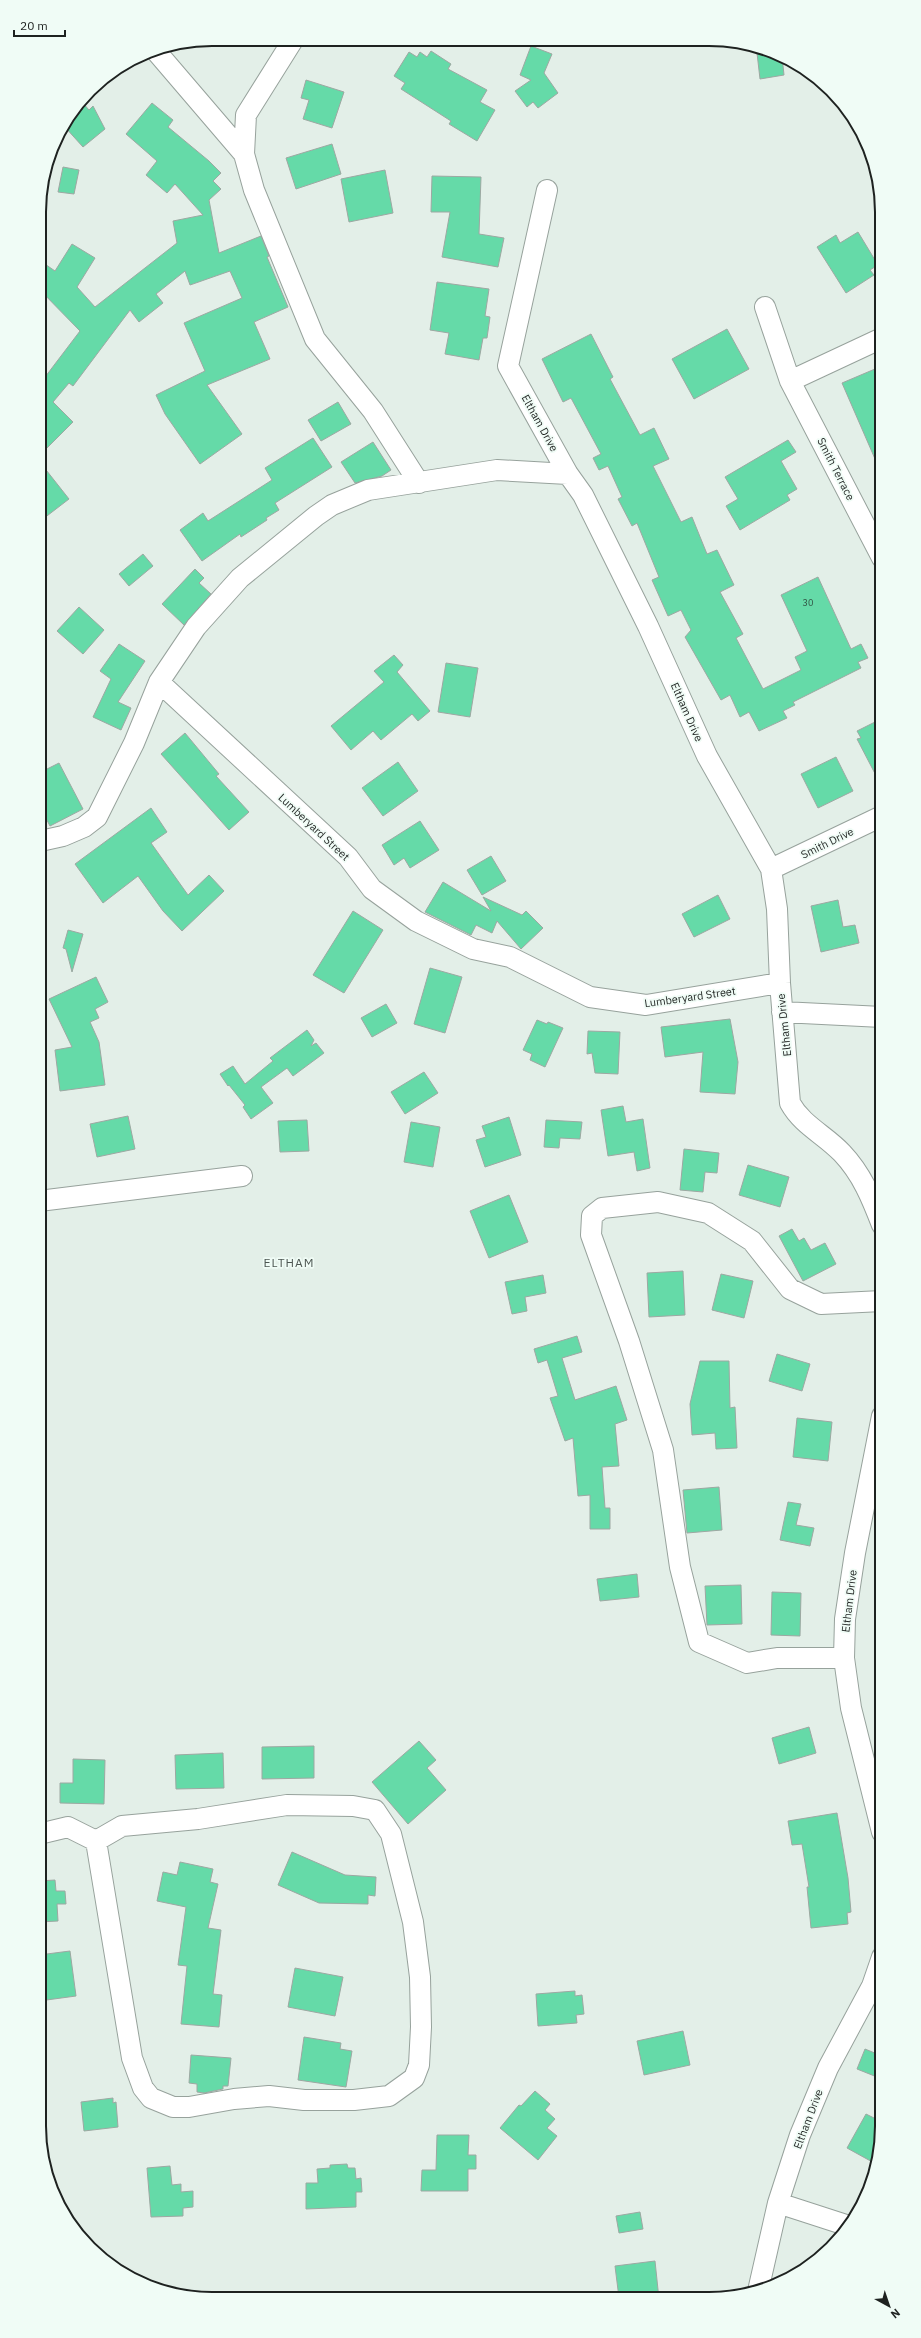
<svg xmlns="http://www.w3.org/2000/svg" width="921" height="2338" viewBox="0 0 921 2338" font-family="'IBM Plex Sans',sans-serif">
	<rect width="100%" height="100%" fill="#e3efe8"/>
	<path fill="#65daa8" stroke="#9da8a2" d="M531,46L552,54L544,73L558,93L538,108L533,102L527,107L515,91L531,80L520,75Z
		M431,51L451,64L448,69L487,90L480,102L495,110L477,141L449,124L451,121L401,89L405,83L394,76L409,52L417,57L420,52L427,57Z
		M770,51L782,56L784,75L760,79L757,53Z
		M306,80L344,92L332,128L303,119L309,100L301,98Z
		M82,102L89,110L93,106L105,129L83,147L64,126Z
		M152,103L173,120L168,127L209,161L221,173L213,181L221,189L209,200L219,253L261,236L269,256L267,257L288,307L254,322L270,359L207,385L242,434L200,464L165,414L156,395L205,371L184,323L242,298L230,271L190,285L185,271L156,294L163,303L139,322L130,310L73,386L69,383L53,402L73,422L39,456V385L80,331L39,289V260L55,271L72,244L95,258L77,287L95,307L177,243L173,221L203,215L175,184L167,193L146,175L157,161L126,134Z
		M332,144L341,174L296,189L286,158Z
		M63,167L79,170L74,194L58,192Z
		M385,170L393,213L349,222L341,179Z
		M432,176L481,177L479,234L504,238L498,267L442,257L450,212H431Z
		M858,232L878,265L870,270L874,275L846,293L817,247L836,235L840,243Z
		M437,282L489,289L485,316L490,317L487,338H483L479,360L445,354L449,333L430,330Z
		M727,329L749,369L694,399L672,359Z
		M591,334L613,377L610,379L640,435L654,428L669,459L653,466L681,522L692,517L707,554L717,550L734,585L720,592L743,634L736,638L763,689L801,670L795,657L807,651L781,595L818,577L851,649L861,644L868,658L858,662L861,668L793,702L795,705L783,711L787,718L759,731L749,712L740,717L730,695L721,700L685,637L691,630L681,610L668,616L652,580L659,577L637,523L632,526L618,499L622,497L608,466L599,470L593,458L601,454L571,398L563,402L542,359Z
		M882,366V475L842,383Z
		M338,402L351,424L321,441L308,420Z
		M313,438L332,467L275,503L279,510L266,518L267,520L241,537L240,534L202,561L180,530L203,513L208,521L272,480L265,468Z
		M788,440L796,452L781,461L797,489L787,495L790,500L740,530L726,506L738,499L725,477Z
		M373,442L391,470L382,476L355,483L341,462Z
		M39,461L69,499L39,522Z
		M143,554L153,566L129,586L119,574Z
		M195,569L204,578L199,583L211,594L184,625L162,604Z
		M79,607L104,630L83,654L57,631Z
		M119,644L145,661L118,702L131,708L121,730L93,717L111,679L100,671Z
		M394,655L403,665L397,672L430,711L418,721L412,714L381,740L373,731L351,750L331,726L384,682L374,671Z
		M446,663L478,668L470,717L438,712Z
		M875,722L882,735V787L857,739L861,738L857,731Z
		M185,733L219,774L216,776L249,812L229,830L161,754Z
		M836,757L853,791L818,808L801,774Z
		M398,762L418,791L383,816L362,788Z
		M59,763L83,809L50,826L39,805V773Z
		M151,808L167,832L151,843L188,895L209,875L224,891L182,931L163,911L138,876L103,903L75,864Z
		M420,821L439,850L410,868L404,858L394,865L382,845Z
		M491,856L506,881L482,895L467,870Z
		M443,882L491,911L483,897L522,915L526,911L543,928L521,949L497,921L492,933L476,925L471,935L425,912Z
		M718,895L730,919L694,937L682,914Z
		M838,900L843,927L855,925L859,943L821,952L811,906Z
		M353,911L383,930L344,993L313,975Z
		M68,930L83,934L72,972L66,949L63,948Z
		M430,968L462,977L445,1033L414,1024Z
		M96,977L108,1002L95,1009L99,1018L90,1022L99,1042L105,1085L60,1091L55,1050L72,1047L49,999Z
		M386,1004L397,1023L372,1037L361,1018Z
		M730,1019L738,1062L735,1094L700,1092L703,1052L665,1057L661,1027Z
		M537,1020L547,1024L548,1022L563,1028L545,1067L530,1060L532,1054L523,1050Z
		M307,1030L314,1040L311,1046L316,1043L324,1053L293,1076L287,1068L261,1087L273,1103L251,1119L243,1107L245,1105L229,1085L228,1086L220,1074L233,1066L245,1084L273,1061L270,1058Z
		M588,1031L620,1032L618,1074L595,1073L592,1053L587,1054Z
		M424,1072L438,1093L405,1114L391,1092Z
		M623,1106L626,1122L643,1119L650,1168L637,1171L634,1152L608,1156L601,1110Z
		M128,1116L135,1149L97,1157L90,1124Z
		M509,1117L521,1155L485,1167L476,1140L486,1137L482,1126Z
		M307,1120L309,1151L280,1152L278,1121Z
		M546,1120L582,1122L580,1139L560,1138L559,1148L544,1147Z
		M411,1122L440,1127L433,1167L404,1162Z
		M684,1149L719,1153L717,1173L705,1172L703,1192L680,1190Z
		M748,1165L789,1177L780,1207L739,1195Z
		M509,1195L528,1242L489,1258L470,1211Z
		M792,1229L799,1241L804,1238L811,1250L825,1243L836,1264L803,1281L779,1236Z
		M683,1271L685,1315L649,1317L647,1273Z
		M721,1274L753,1281L744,1318L712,1310Z
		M543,1275L546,1293L525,1297L527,1311L512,1314L505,1282Z
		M577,1336L582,1352L562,1358L575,1400L616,1386L627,1420L615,1424L619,1466L602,1467L605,1508H610V1529H590V1495L578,1496L573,1438L565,1441L550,1398L558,1396L547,1360L538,1363L534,1349Z
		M777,1354L810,1364L802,1391L769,1381Z
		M700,1361H729L730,1408L735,1407L737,1448L716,1449L715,1433L692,1435L690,1404Z
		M797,1418L832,1422L828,1461L793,1457Z
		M719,1487L722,1530L687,1533L683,1490Z
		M788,1502L801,1504L796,1525L814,1528L810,1546L780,1540Z
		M637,1574L639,1597L600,1601L597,1579Z
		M741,1585L742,1624L707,1625L705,1586Z
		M772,1592L801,1593L800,1636L771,1635Z
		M809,1727L816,1753L779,1764L772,1738Z
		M419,1741L436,1760L427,1768L446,1790L408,1824L372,1782Z
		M314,1746V1778L262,1779V1747Z
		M223,1753L224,1788L176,1789L175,1755Z
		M73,1759L105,1760L104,1804L60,1803V1783H73Z
		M837,1813L848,1878L851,1912L847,1913L848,1924L811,1928L807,1887H809L802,1844L792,1845L788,1821Z
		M292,1852L345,1875L376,1877L375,1896L368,1895V1904L319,1903L278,1885Z
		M180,1862L213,1869L210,1882L218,1884L208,1928L221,1930L213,1994L222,1995L219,2027L181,2024L187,1966L178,1965L186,1907L157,1901L163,1872L177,1875Z
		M55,1880L56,1891H65L66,1904H57L58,1921L39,1922V1881Z
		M70,1951L76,1996L39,2001V1955Z
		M295,1968L343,1977L335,2016L288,2007Z
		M575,1991V1996L582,1995L584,2014L576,2015L577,2023L538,2026L536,1994Z
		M683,2031L690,2065L644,2075L637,2041Z
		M304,2037L341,2043L340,2049L352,2051L346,2087L298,2080Z
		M865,2049L882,2056V2079L857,2069Z
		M191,2055L231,2058L228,2086H223V2089L204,2093L197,2092V2084L189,2083Z
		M535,2091L550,2104L545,2110L555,2119L547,2128L557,2136L538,2160L500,2128L519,2105L521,2106Z
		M113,2098V2103L116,2102L118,2127L84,2131L81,2102Z
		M866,2114L882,2122V2137L876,2164L847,2148Z
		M437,2135H469L468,2155H476V2169H468V2191H421L422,2170H436Z
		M347,2164L348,2168H355L356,2179L361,2178L362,2192H356V2207L306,2209V2183H318L317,2169L330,2168V2165Z
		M170,2166L172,2185L181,2184V2192L193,2191V2207L183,2208V2216L151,2217L147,2168Z
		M640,2212L643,2229L619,2233L616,2216Z
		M655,2261L659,2299L619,2298L615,2266Z"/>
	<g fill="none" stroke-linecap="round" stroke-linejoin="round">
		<g stroke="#97a29c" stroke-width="22">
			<path id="minor" d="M293,40L246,115L244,154L254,190L315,339L373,411L419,483
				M155,50L244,154
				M547,190L508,366L568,474L583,495L648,626L707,756L771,869L777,909L780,983L790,1103C802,1125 825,1135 842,1153C862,1174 872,1199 882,1225
				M765,307L790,381L882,558
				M790,381L882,338
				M159,682L348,857L372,889L416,921L473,949L510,957L590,997L646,1005L780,983
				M39,838L45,840L63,836L84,827L97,817L134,743L159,682L196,627L240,578L316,516L332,505L368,490L497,470L568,474
				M771,869L882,816
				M782,1012L882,1017
				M39,1201L242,1176
				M844,1658H777L747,1663L699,1642L680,1567L663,1450L629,1341L591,1235L592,1216L602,1208L658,1202L708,1213L752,1241L790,1289L821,1304L882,1301
				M882,1832L851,1708L844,1658L845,1619L855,1553L882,1416
				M39,1834L68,1827L96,1841L122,1826L198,1819L287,1805L353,1806L375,1810L391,1834L413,1922L420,1977L421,2027L419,2065L414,2078L389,2096L354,2100H304L269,2096L234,2099L189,2107H173L151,2098L143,2088L132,2058L96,1841
				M778,2203L849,2226
				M758,2291L778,2203L800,2135L828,2068L872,1986L882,1957"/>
		</g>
		<use href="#minor" stroke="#fff" stroke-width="20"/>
	</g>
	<g text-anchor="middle" stroke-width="3.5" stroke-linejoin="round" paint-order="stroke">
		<g font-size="9" fill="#305042">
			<text x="808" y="606">30</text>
		</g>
		<g font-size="11" fill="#1e2220" stroke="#f0fcf6">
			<text transform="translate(540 423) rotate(61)" y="4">Eltham Drive</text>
			<text transform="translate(836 469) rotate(63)" y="4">Smith Terrace</text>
			<text transform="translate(687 712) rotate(66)" y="4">Eltham Drive</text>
			<text transform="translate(314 827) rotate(43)" y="4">Lumberyard Street</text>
			<text transform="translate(827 843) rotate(-26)" y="4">Smith Drive</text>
			<text transform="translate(690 997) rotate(-8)" y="4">Lumberyard Street</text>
			<text transform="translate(784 1025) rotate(-96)" y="4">Eltham Drive</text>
			<text transform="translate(849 1601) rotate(-83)" y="4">Eltham Drive</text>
			<text transform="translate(808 2119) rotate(-69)" y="4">Eltham Drive</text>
		</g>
		<g font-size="12" letter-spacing="1" fill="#4c5651" stroke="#f0fcf6">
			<text x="289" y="1267">ELTHAM</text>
		</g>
	</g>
	<path d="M0 0H921V2338H0ZM212 46H709A166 166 0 0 1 875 212V2126A166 166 0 0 1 709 2292H212A166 166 0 0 1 46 2126V212A166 166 0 0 1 212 46Z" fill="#f0fcf6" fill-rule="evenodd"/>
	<path fill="none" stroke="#1e2220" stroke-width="2" d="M212 46H709A166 166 0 0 1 875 212V2126A166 166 0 0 1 709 2292H212A166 166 0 0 1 46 2126V212A166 166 0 0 1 212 46Z"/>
	<g transform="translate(889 2306) rotate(140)" stroke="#f0fcf6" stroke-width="3" paint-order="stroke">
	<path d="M0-3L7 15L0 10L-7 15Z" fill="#1e2220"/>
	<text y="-6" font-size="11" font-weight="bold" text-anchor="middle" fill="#1e2220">N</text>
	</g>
	<path d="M14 30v6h51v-6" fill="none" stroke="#1e2220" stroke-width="2"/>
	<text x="20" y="30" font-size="12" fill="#1e2220" stroke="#f0fcf6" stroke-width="3" paint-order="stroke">20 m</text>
</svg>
